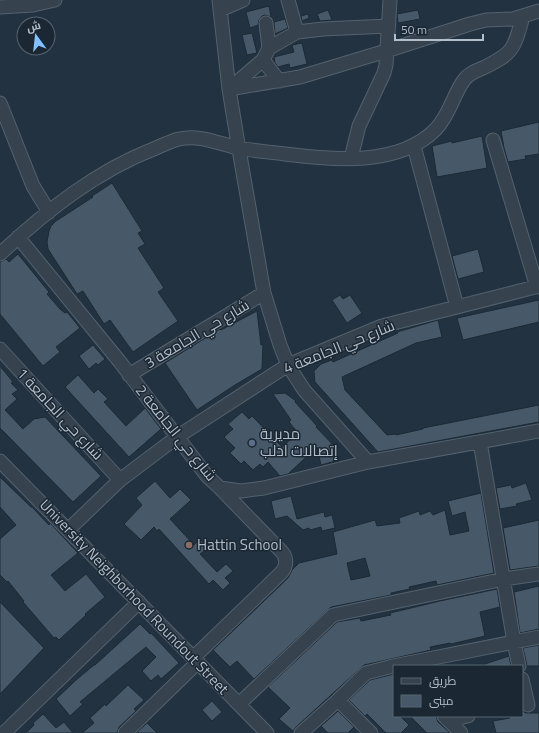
<svg xmlns="http://www.w3.org/2000/svg" width="539" height="733" viewBox="0 0 539 733" font-family="'Titillium Web',Cairo,sans-serif">
	<rect width="100%" height="100%" fill="#223240"/>
	<path fill="#475969" stroke="#1d2a36" fill-rule="evenodd" d="M269,6L271,17L265,15L262,16L259,20L258,25L250,28L246,12Z
		M328,10L332,20L320,21L317,14Z
		M418,10L420,19L398,23L397,14Z
		M308,14L309,18L302,21L301,16Z
		M285,19L288,28L275,34L274,22Z
		M252,33L257,53L247,55L242,35Z
		M302,43L307,64L290,68L289,64L278,67L275,63L274,57L294,52L292,45Z
		M539,122V154L525,156L526,159L508,162L504,148L501,131Z
		M482,136L487,168L437,177L432,146L452,141V143Z
		M112,183L142,231L138,233L145,244L138,248L164,288L158,292L178,321L133,352L110,320L104,324L83,291L77,294L48,249L47,242L49,231L51,226L56,221L93,197L92,196Z
		M478,249L484,272L458,279L452,256Z
		M18,254L49,292L47,294L60,309L65,313L67,312L80,328L56,347L60,352L43,366L0,314V262L6,259L9,262Z
		M340,295L343,299L350,295L362,313L347,323L332,300Z
		M539,300V322L463,340L457,318Z
		M257,311L261,345L263,344L262,369L235,385L197,410L165,363L220,329L221,330Z
		M438,320L442,337L416,343L342,377L345,390L387,435L396,434V435L423,429V428L539,405V422L378,452L315,382L314,371L321,364L332,360L333,362L398,333L397,332Z
		M93,345L105,359L98,365L96,363L89,369L79,356Z
		M0,366L13,382L11,383L18,390L12,394L17,399L5,410L23,429L34,419L45,417L101,476L73,502L0,428Z
		M78,375L94,393L98,389L108,399L104,402L126,426L145,408L161,429L129,457L65,387Z
		M285,393L296,401L295,402L317,426L316,427L336,448L339,460L321,465L317,447L288,474L280,476L268,462L263,467L260,464L253,470L244,461L241,464L230,453L235,448L224,437L233,429L228,424L242,412L249,419L252,416L282,447L298,433L289,422L291,420L273,394Z
		M0,477L31,507H32L49,525L50,523L78,553L51,575L65,591L86,574L105,597L85,614L86,615L59,640L56,637L54,638L23,602L24,601L8,581L7,582L0,575V539L16,525L0,507Z
		M155,481L170,498L180,489L191,500L170,519L194,545L200,539L208,548L200,554L217,572L226,564L233,571L225,578L230,583L223,590L213,580L209,584L159,529L157,531L154,527L141,540L124,524L142,505L136,498Z
		M526,483L532,500L516,504L517,506L500,509L496,488L511,485L512,488Z
		M481,493L494,573L437,585L436,581L409,587L410,589L391,593V595L331,607L254,679L237,661L230,667L213,650L288,578L292,570L299,563L337,554L333,532L375,520L377,526L400,523L399,518L419,511L420,515L430,511L433,515L445,510L450,535L469,531L465,512L452,516L448,501ZM365,558L370,576L351,580L347,563Z
		M291,496L297,519L324,512L325,517L332,515L335,528L322,531L321,527L310,530L309,528L303,530L287,516L275,519L271,501Z
		M539,520V566L510,570L503,528Z
		M539,586V629L520,633L514,592Z
		M497,589L500,607L480,612L485,636L451,644L450,643L430,647L431,650L364,665L296,727L293,731L279,719L290,708L268,687L337,622L360,618L361,621L391,615L390,613L440,601Z
		M0,602L44,648L0,694Z
		M140,624L150,634L151,633L179,663L161,679L158,675L151,681L142,671L156,657L146,647L80,702L83,704L70,716L56,699L76,680L94,665H95Z
		M539,645V666H527L523,648Z
		M509,656L511,666H485V664Z
		M394,674V716H400L409,725L401,733H386L367,714L365,716L349,700L370,680Z
		M128,685L144,700L134,709L136,711L119,727L117,733H82L94,723L90,718L105,704L106,706Z
		M212,701L222,712L212,721L202,710Z
		M338,711L354,727L348,733H328L321,726Z
		M522,711L526,713H539V733H496L493,721L510,718V716H522Z
		M43,714L56,728L64,722L73,733H26L34,725L33,723Z
		M410,716H436L438,722L450,733H427Z
		M147,723L157,733H136Z"/>
	<g fill="none" stroke-linecap="round" stroke-linejoin="round">
		<g stroke="#54616d" stroke-width="15">
			<path id="minor" d="M219,0L229,89L238,144L264,293L280,345L288,365L304,390L368,462
				M0,7L33,5L55,0
				M220,10L243,0
				M266,23L269,48
				M297,32L323,29L388,26
				M263,60L279,81
				M229,89L300,77L386,51L470,24L486,20L513,19L539,11
				M229,89L263,60L269,48L297,32L288,0
				M0,103L33,186L49,212
				M493,140L537,287
				M414,146L457,307
				M351,158L359,126L384,73L386,65L390,0
				M18,237L120,362L207,476L220,488L241,491L264,488L368,462L539,431
				M0,254C46,211 96,171 156,148C163,145 171,141 179,139C199,134 220,144 238,148C254,151 270,152 285,154C333,160 399,167 436,129C450,114 453,95 464,80C469,73 476,71 483,68C514,53 514,49 523,16
				M0,349L120,480
				M129,375L264,293
				M480,442L514,642L519,666
				M0,461L267,733
				M68,530L120,480L177,437L288,365L382,326L539,286
				M193,658L282,572C287,565 287,558 282,552L220,488
				M522,679L528,705
				M338,700L371,733
				M239,704L333,615L504,579L539,574
				M444,716L461,733
				M448,720L468,716
				M4,733L139,602
				M125,733L198,662
				M301,733L338,700L366,673L393,666L539,637"/>
		</g>
		<use href="#minor" stroke="#36434f" stroke-width="13"/>
	</g>
	<circle fill="#5c6f8a" stroke="#1b2834" stroke-width="1.5" cx="252" cy="443" r="4"/>
	<circle fill="#8d6e63" stroke="#1b2834" stroke-width="1.5" cx="189" cy="545" r="4"/>
	<g text-anchor="middle" stroke-width="3" stroke-linejoin="round" paint-order="stroke">
		<g font-size="15" fill="#b2beca" stroke="#1b2834">
			<text transform="translate(197 334) rotate(-31)" y="5">شارع حي الجامعة 3</text>
			<text transform="translate(339 347) rotate(-22)" y="5">شارع حي الجامعة 4</text>
			<text transform="translate(60 414) rotate(47)" y="5">شارع حي الجامعة 1</text>
			<text transform="translate(176 433) rotate(51)" y="5">شارع حي الجامعة 2</text>
			<text transform="translate(134 597) rotate(46)" y="5">University Neighborhood Roundout Street</text>
		</g>
		<g font-size="15" fill="#b2beca" stroke="#1b2834" text-anchor="start">
			<text x="260" y="439">مديرية<tspan x="260" dy="17">إتصالات ادلب</tspan></text>
			<text x="197" y="550">Hattin School</text>
		</g>
	</g>
	<rect x="393" y="665" width="130" height="52" fill="#1b2834" stroke="#576470"/>
	<rect x="401" y="678" width="20" height="6" fill="#36434f" stroke="#576470"/>
	<text x="429" y="685" font-size="12" fill="#b2beca">طريق</text>
	<rect x="401" y="695" width="20" height="12" fill="#475969" stroke="#576470"/>
	<text x="429" y="705" font-size="12" fill="#b2beca">مبنى</text>
	<g transform="translate(36 36) rotate(345)"><circle r="19" fill="#1b2834" stroke="#576470"/>
	<path d="M0-3L7 15L0 10L-7 15Z" fill="#82c0ff"/>
	<text y="-6" font-size="11" font-weight="bold" text-anchor="middle" fill="#b2beca">ش</text>
	</g>
	<path d="M395 34v6h88v-6" fill="none" stroke="#b2beca" stroke-width="2"/>
	<text x="401" y="34" font-size="12" fill="#b2beca" stroke="#1b2834" stroke-width="3" paint-order="stroke">50 m</text>
</svg>
